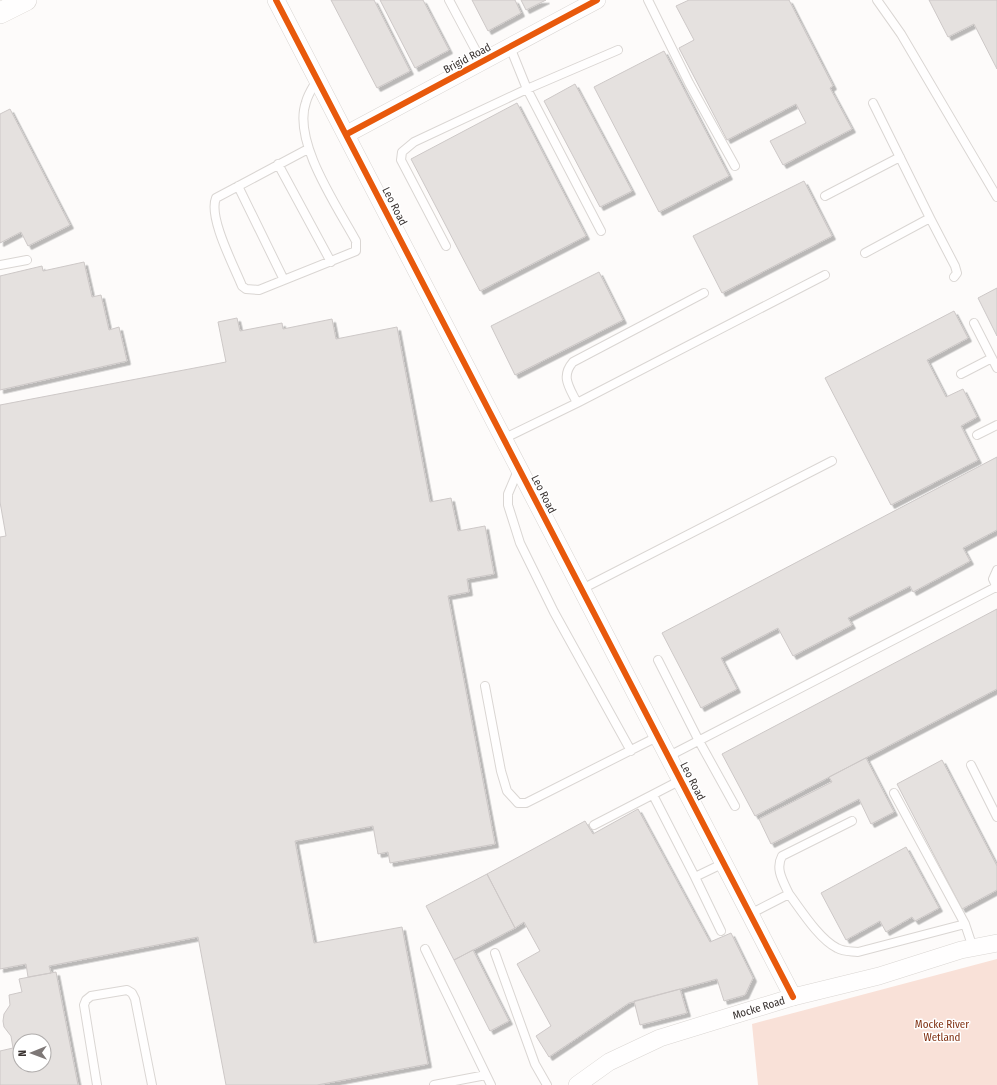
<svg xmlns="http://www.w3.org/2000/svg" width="997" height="1085" viewBox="0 0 997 1085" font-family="'Fira Sans Condensed',sans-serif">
	<defs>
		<filter id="shadow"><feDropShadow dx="3.5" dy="3.5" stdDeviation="0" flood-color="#0004"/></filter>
	</defs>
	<rect width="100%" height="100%" fill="#fdfbfa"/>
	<path fill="#f9e1d8" d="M997,959V1085H758L752,1024Z"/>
	<path fill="#e5e1df" stroke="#cdc8c7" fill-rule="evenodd" filter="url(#shadow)" d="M331,0H374L410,71L377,88Z
		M380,0H423L449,50L415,68Z
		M472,0H515L521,13L488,31Z
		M521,0H546L526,10Z
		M689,0H789L833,86L830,88L852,129L783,165L770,141L806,123L796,104L727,140L679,48L694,40L676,6Z
		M929,0H997V69L974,24L948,37Z
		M664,51L729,176L659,212L594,87Z
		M575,84L632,191L600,207L544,101Z
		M517,103L586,236L480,291L411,159Z
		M10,109L70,225L28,246L21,232L0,243V114Z
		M804,181L832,236L722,293L693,236Z
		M84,262L92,297L101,295L109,330L119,327L127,361L0,390V276L42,266L43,271Z
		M599,272L623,320L515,375L491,326Z
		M997,288V336L978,298Z
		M954,311L968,338L927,360L946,397L963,389L977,417L961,426L978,460L891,505L825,378Z
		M237,318L240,331L282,323L283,329L332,319L336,339L397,327L430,502L451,498L458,531L485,526L494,574L467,579L469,592L448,596L495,844L390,863L388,852L378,854L373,826L295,841L314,943L402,927L428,1064L317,1085H226L198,937L49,966L51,973L28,977L26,964L0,969V537L6,536L0,502V405L226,362L218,322Z
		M997,457V530L963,548L970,561L913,592L910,586L848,618L852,625L793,656L778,628L721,658L737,689L701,708L662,633Z
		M997,609V689L755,816L722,754Z
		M866,758L894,812L871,824L859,799L771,844L759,819L832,782L829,777Z
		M942,760L997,866V890L962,909L897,784Z
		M638,809L710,942L731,933L753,978L745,995L724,1001L717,979L629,1003L549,1057L536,1036L551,1026L517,964L540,951L524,922L515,928L487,874L585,821L593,834Z
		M906,847L939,908L915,921L912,917L886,932L880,921L846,940L821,893Z
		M487,874L515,928L454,960L426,906Z
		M473,950L509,1021L490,1031L454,960Z
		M56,972L78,1085H0V1051L13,1048L11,1036L4,1027L3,1021L4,1014L10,1005L9,995L22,992L19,979ZM20,1041H44V1065H20Z
		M680,989L687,1013L640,1025L634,1001Z"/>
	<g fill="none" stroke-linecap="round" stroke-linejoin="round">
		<g stroke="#dad6d3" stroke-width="10">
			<path id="service" d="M449,0L482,62
				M648,0L689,83L735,166
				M877,0L901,34L997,197
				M510,47L527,89L601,231
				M873,103L930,218
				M308,149L216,198C208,217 234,266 242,286L246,289L259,290L356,251V241C337,206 292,141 306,102C308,94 313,87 317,80
				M278,164L331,262
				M238,186L284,280
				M825,196L900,157
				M446,246L401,160L402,152L414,142L527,89L618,50
				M865,253L930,218L955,266L957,273L954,277
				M0,265L27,260
				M974,323L997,368
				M961,374L992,358
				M577,403C570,388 560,377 573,362L704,293
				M977,435L997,425
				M503,439L577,403L825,275
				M519,468L508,494V505L520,543L554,612L631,751
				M997,570L993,579L997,588
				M582,589L832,461
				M658,660L699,741L735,806
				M485,686L501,771L507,791L518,803H526L659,736
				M669,756L996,587
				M971,765L997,817
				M894,793L965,924L973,948
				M653,795L695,877L724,863
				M594,825L681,780
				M695,877L721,931
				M789,894C783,881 775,869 782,856L852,821
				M750,914L789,894C801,910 819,939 837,948C844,952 851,951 858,952L965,924
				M425,949L491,1085
				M495,953L535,1064L547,1085
				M97,1085L84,1005L86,1000L91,996L127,990L132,993L135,999L152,1085
				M434,1085L486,1075"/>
		</g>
		<g stroke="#dad6d3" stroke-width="18">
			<g id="minor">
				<path d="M276,0L793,997"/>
				<path d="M347,134L597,0"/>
				<path id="s1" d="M577,1085L609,1062L660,1038L793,997L879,976L961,950L997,943"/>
			</g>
		</g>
		<g stroke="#dad6d3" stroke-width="22">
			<path id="tertiary" d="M0,13L26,0"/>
		</g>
		<use href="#service" stroke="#fffefe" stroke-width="8"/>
		<use href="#minor" stroke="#fffefe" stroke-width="17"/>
		<use href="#tertiary" stroke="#fffefe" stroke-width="21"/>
		<g stroke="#fff" stroke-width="8">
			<path id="cycleway" d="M276,0L793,997
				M347,134L597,0"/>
		</g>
		<use href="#cycleway" stroke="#e8590c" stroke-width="6"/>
	</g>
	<g text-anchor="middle" stroke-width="3" stroke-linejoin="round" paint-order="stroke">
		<g font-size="11" fill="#393230" stroke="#fff">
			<text transform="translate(467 58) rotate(-28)" y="4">Brigid Road</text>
			<text transform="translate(395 206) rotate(63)" y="4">Leo Road</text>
			<text transform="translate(544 494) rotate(63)" y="4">Leo Road</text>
			<text transform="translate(693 781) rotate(63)" y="4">Leo Road</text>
			<text dy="4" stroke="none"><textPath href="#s1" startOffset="199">Mocke Road</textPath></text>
		</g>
		<g font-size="11" fill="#803011" stroke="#fff">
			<text x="942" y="1028">Mocke River<tspan x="942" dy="13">Wetland</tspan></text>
		</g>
	</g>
	<g transform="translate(32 1053) rotate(269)"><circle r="19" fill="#ffffff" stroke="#b0adac"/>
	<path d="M0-3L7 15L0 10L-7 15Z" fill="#7e7877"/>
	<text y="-6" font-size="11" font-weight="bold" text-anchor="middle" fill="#393230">N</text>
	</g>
</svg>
